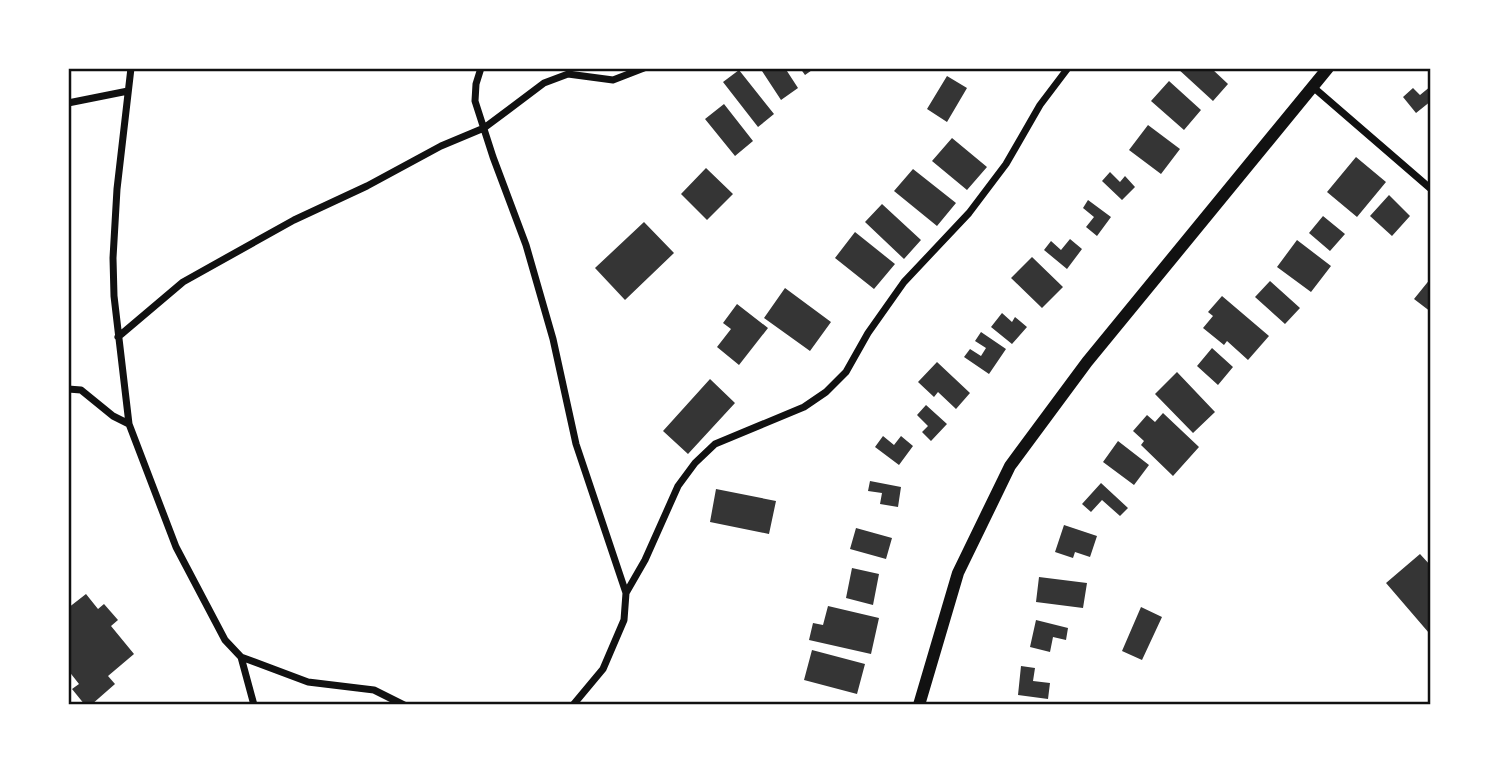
<svg xmlns="http://www.w3.org/2000/svg" width="1499" height="773" viewBox="0 0 1499 773" font-family="Poppins,sans-serif">
	<rect width="100%" height="100%" fill="#fff"/>
	<path fill="#353535" d="M760,68H785L798,88L781,100Z
		M800,68H815L805,75Z
		M1177,68H1211L1228,84L1213,101Z
		M739,70L774,114L758,127L723,82Z
		M947,76L967,88L947,122L927,109Z
		M1169,81L1201,110L1184,130L1151,101Z
		M1431,86V101L1416,113L1403,97L1413,88L1420,95Z
		M724,104L753,141L735,156L705,119Z
		M1148,125L1180,149L1161,174L1129,150Z
		M952,138L987,167L967,190L932,161Z
		M1356,157L1386,182L1357,217L1327,192Z
		M706,168L733,194L707,220L681,194Z
		M913,169L956,203L937,226L894,191Z
		M1110,172L1120,182L1125,176L1135,187L1122,200L1102,181Z
		M1389,195L1410,216L1392,236L1370,216Z
		M1088,200L1111,217L1097,236L1086,227L1094,217L1083,208Z
		M882,204L921,240L904,259L865,222Z
		M1323,216L1345,234L1330,251L1309,233Z
		M644,222L674,253L625,300L595,268Z
		M855,232L895,264L874,289L835,258Z
		M1070,239L1082,249L1067,269L1044,250L1051,241L1061,250Z
		M1297,240L1331,266L1311,292L1277,267Z
		M1032,257L1063,287L1042,308L1011,278Z
		M1431,278V312L1414,299Z
		M1270,281L1300,308L1285,324L1255,297Z
		M785,288L831,322L810,351L764,318Z
		M1222,296L1269,336L1248,360L1227,341L1224,345L1203,328L1213,316L1208,312Z
		M737,304L768,328L739,365L717,347L731,329L723,323Z
		M1002,313L1012,322L1015,317L1027,327L1012,344L991,327Z
		M981,332L1006,349L989,374L964,357L970,349L981,356L986,348L975,341Z
		M1212,348L1233,367L1218,385L1197,366Z
		M937,362L970,393L956,409L938,392L934,397L918,382Z
		M1177,372L1215,412L1193,433L1155,394Z
		M710,379L735,403L688,454L663,431Z
		M926,405L947,424L931,441L922,432L928,426L917,415Z
		M1163,413L1199,447L1173,476L1141,445L1144,441L1133,431L1147,415L1155,422Z
		M883,436L894,445L901,436L913,446L899,465L875,447Z
		M1118,441L1149,465L1134,485L1103,462Z
		M870,481L901,487L898,507L880,504L882,493L868,491Z
		M1101,483L1128,508L1120,516L1102,500L1091,512L1082,504Z
		M716,489L776,501L769,534L710,522Z
		M1064,525L1097,536L1090,557L1075,552L1073,558L1055,552Z
		M856,528L892,538L886,559L850,549Z
		M1420,554L1431,566V631L1429,633L1386,583Z
		M852,568L879,574L873,605L846,598Z
		M1039,577L1087,583L1083,608L1036,602Z
		M86,594L98,609L104,604L118,620L111,626L134,654L108,676L115,684L91,705H85L72,689L79,684L68,670V608Z
		M828,606L879,618L871,654L809,640L813,623L823,625Z
		M1141,607L1162,617L1142,660L1122,651Z
		M1036,620L1068,628L1066,640L1053,637L1050,652L1030,647Z
		M812,650L865,664L857,694L804,680Z
		M1021,666L1035,668L1033,681L1050,683L1048,699L1018,695Z"/>
	<g fill="none" stroke-linecap="round" stroke-linejoin="round">
		<path stroke="#111" stroke-width="7" d="M131,68L117,189L113,258L114,296L129,424L176,547L225,640L241,657L308,682L374,690L404,705
			M481,68L476,84L475,101L493,157L526,245L553,339L576,444L626,593L624,620L603,669L573,705
			M1313,87L1431,189
			M68,103L128,91
			M118,337L183,282L294,220L367,186L441,146L484,128L544,83L568,74L613,80L644,68
			M68,389L81,390L113,416L129,424
			M626,593L645,560L678,486L695,463L715,444L804,407L826,392L846,372L868,333L904,282L969,213L1006,164L1040,105L1068,68
			M241,657L254,705"/>
		<path stroke="#111" stroke-width="12" d="M919,705L958,573L1010,466L1087,362L1328,68"/>
	</g>
	<rect width="1499" height="773" fill="none" stroke="#ffffff" stroke-width="140"/>
	<rect x="70" y="70" width="1359" height="633" fill="none" stroke="#111" stroke-width="2.5"/>
</svg>
